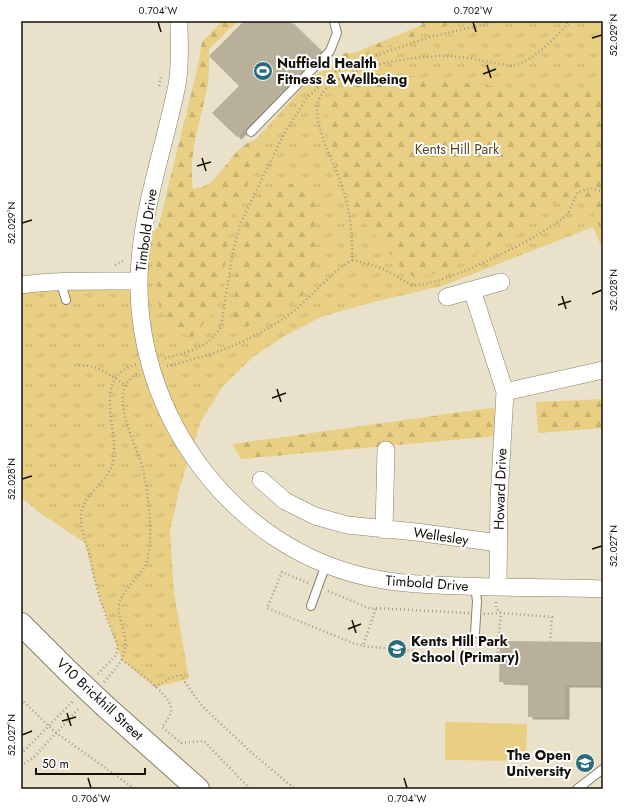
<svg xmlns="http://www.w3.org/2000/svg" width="624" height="810" viewBox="0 0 624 810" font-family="Jost,sans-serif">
	<defs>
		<pattern id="grass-tufts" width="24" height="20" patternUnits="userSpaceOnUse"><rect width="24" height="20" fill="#e9cf83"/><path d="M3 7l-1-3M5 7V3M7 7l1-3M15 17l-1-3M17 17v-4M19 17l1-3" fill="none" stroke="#c7b170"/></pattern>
		<pattern id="forest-firs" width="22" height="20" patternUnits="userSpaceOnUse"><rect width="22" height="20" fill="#e9cf83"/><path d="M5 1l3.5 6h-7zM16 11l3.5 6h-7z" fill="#c7b170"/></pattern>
		<filter id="shadow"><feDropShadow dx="4.5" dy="2.5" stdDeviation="0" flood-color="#0004"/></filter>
	</defs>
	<rect width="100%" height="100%" fill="#e9e1ca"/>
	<path fill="url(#grass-tufts)" d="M463,21H603V250L593,227L442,286L373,302L321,317L286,335L254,356L223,386L201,421L179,490L170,531L174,593L189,679L155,687L122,660L98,593L85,543L39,512L21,497V285L139,281L142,241L163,223L230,175L257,138L311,78L332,65L427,28Z"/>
	<path fill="url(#forest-firs)" d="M222,21H238L209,49C209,60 209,72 208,83C202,118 187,154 193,189C197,188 204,187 208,184C226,172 239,136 264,139L254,170L229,222L226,260L215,309L192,338L172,328L159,307L156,277L158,228L197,70L202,42Z
		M421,21H464L428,31L339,65L343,53H354L422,25Z
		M402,75L546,93L603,90V236L592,209L581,201L561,202L539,207L504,238L443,271L416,279L400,266L353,207L338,173L327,132L325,98L355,86Z
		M304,182L314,193L316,262L307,292L262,323L233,329L237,263L247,216L264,188Z
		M603,399V428L538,433L536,402Z
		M498,407L497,436L241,459L232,444Z"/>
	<path fill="#e9cf83" d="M445,722L527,724L526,761L445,760Z"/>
	<path fill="#b8b09a" filter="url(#shadow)" d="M244,21H289L321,52L237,137L212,113L239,86L209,56Z
		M500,641L603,642V685H565V717H528V683L499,682Z"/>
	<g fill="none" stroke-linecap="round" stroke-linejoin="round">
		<g stroke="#87806b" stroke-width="10">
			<path id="lane" d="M251,132L330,51L337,33L334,21
				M60,280L66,300
				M475,586L477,601L475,633
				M311,606L326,564
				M577,789L603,769"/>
		</g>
		<g stroke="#87806b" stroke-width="18">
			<path id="street" d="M179,21C179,41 181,64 177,85C164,150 140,213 139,280C137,417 233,547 367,577C399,584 430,585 462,586C509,588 556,587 603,589
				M21,285C60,280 99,281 139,281
				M472,290L505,392L499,500L498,587
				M447,297L501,282
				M505,392L603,370
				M261,480L285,501L315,516L347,525L416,532L499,543
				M384,530L386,450"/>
		</g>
		<g stroke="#87806b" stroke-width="24">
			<path id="secondary" d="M21,624L70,673
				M106,707L198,789"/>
		</g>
		<path stroke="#a19b89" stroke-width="2.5" stroke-dasharray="1 3" stroke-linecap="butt" d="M571,21C555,37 535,61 512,66C491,63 470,57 449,56C418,55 314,67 317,111C319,137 333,161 342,186C350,210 353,235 352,260C364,263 376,265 387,271C395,275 405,283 414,285C439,288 551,233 567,214C572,208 574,198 578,192L591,188L603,192
			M159,86L161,76
			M115,265L124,260
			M165,358C186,353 211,347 221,326L233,252L240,224L285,132L307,98L335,72L377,55L430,37L498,21
			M79,365C98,365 110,375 125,385
			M167,366C211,356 253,341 290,314C312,297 328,275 352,260
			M308,583L282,572L267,608L353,643L363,646
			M328,591L371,609L376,608
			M496,602V608L501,613L552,617L550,641
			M376,608L484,614L501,613L497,658L421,655L414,651L363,646Z
			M122,660C134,669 170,694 171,708C172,715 166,721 162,727L181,743L204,741L250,789
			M98,674L116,655L118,646C111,628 103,610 98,592C94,579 92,566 89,553C86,542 81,531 81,520C79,494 109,484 113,461C120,428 90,379 136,364
			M104,682C120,663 130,655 123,629C121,621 118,614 119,605C121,592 137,579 144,568C156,547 148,493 143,469C137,444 103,389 139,373
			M155,687L168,679L180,675L202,706L252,753L295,789
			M21,699L55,732L135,789
			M21,754L74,700
			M21,766L33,758L80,707"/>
		<use href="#lane" stroke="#fff" stroke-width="8"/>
		<use href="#street" stroke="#fff" stroke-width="17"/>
		<use href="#secondary" stroke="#fff" stroke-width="22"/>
		<g stroke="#87806b" stroke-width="24" stroke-linecap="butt">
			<path id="secondary-bridge" d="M70,673L106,707"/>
		</g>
		<use href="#secondary-bridge" stroke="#fff" stroke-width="22"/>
	</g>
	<path fill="none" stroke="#131008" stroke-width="1.5" d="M158,22L161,32M473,22L476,32M592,38L602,35M487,65L491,78M483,74L496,69M202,158L206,171M197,166L211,162M22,223L32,220M592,294L602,290M562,296L566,309M558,305L571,301M277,389L281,402M272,398L286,393M22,479L32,476M592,549L602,546M352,620L356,633M348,629L361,624M67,713L71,726M62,721L76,717M22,735L32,731M88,778L91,788M404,778L407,788"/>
	<defs>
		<g id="stadium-disc" transform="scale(1)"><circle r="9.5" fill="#276b7c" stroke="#fff"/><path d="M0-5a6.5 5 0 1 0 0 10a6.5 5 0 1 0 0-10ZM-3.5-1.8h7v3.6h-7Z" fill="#fff"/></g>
		<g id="school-disc" transform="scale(1)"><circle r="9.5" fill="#276b7c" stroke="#fff"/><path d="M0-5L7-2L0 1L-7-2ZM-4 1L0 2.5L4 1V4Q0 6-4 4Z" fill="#fff"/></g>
		<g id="university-disc" transform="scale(1)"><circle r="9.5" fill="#276b7c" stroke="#fff"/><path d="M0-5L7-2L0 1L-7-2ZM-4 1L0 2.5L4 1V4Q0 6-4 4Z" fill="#fff"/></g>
	</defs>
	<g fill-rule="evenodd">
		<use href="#stadium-disc" x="263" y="71"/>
		<use href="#school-disc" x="397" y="649"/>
		<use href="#university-disc" x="585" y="763"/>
	</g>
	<g text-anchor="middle" stroke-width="4" stroke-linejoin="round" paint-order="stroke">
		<g font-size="14" font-weight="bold" fill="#131008" stroke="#fff" text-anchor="start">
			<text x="277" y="68">Nuffield Health<tspan x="277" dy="16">Fitness &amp; Wellbeing</tspan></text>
			<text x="411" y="646">Kents Hill Park<tspan x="411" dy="16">School (Primary)</tspan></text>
			<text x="571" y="760" text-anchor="end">The Open<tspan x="571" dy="16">University</tspan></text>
		</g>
		<g font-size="14" fill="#554823" stroke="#fff">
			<text x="457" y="154">Kents Hill Park</text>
		</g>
		<g font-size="14" fill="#131008" stroke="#fff">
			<text transform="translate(146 230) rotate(-82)" y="5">Timbold Drive</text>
			<text transform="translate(500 489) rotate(-88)" y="5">Howard Drive</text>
			<text transform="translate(441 536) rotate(8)" y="5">Wellesley</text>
			<text transform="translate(427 583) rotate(4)" y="5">Timbold Drive</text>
			<text transform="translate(100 699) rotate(43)" y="5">V10 Brickhill Street</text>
		</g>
	</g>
	<rect width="624" height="810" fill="none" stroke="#ffffff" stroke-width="44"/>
	<path d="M36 768v6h109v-6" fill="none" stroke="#131008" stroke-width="2"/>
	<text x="42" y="768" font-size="12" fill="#131008" stroke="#ffffff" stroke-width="3" paint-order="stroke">50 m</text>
	<rect x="22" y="22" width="580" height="766" fill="none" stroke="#131008" stroke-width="1.5"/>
	<g font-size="10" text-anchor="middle" fill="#131008">
		<text x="158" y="14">0.704°W</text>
		<text x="473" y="14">0.702°W</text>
		<text transform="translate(613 35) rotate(-90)" y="4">52.029°N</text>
		<text transform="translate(11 223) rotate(-90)" y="4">52.029°N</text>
		<text transform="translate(613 290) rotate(-90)" y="4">52.028°N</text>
		<text transform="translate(11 479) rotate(-90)" y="4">52.028°N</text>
		<text transform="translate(613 546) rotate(-90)" y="4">52.027°N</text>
		<text transform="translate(11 735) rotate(-90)" y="4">52.027°N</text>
		<text x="91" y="802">0.706°W</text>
		<text x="407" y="802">0.704°W</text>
	</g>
</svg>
